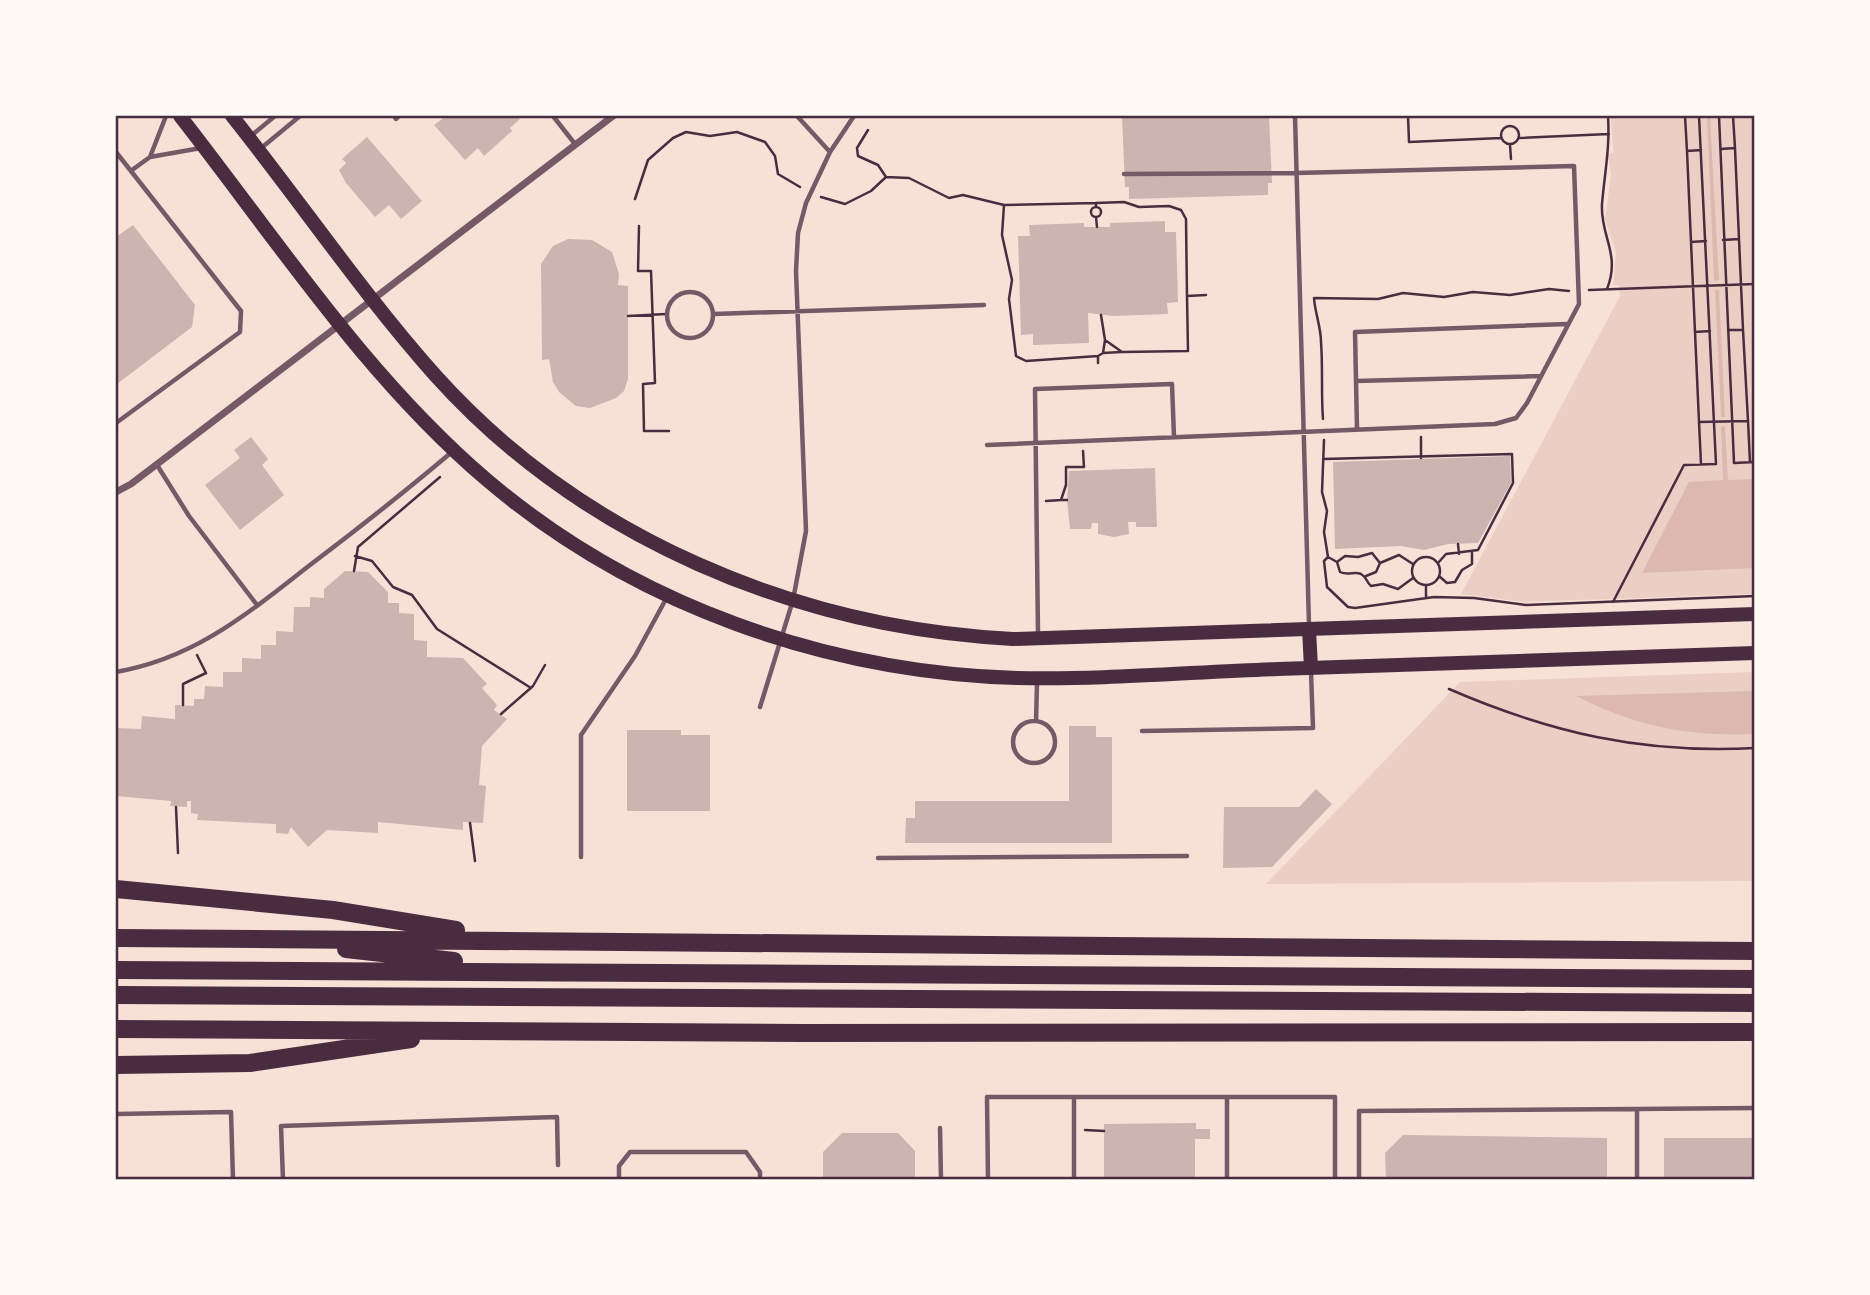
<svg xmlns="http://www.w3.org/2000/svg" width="1870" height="1295" viewBox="0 0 1870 1295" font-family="Inter,sans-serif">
	<rect width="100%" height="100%" fill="#f7e1d7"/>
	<path fill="#ebcfc5" d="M1611,116H1754V594L1524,602L1461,594L1620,296L1619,285H1613L1616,253L1605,219L1611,175L1608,154L1613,153Z
		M1754,672V881L1266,884L1460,682Z"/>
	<path fill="#dcb8b0" d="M1707,116H1710L1719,280L1714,281Z
		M1715,290H1719L1725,417H1721Z
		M1725,426L1728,480L1754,479V568L1642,573L1689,482L1723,480L1721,427Z
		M1754,691V734C1689,737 1634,726 1576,696Z"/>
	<path fill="#ccb4b1" d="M446,116H516L520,119L510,128L512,131L484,156L478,148L465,160L434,125Z
		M1122,116H1269L1272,183H1268V195L1129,199V187H1125Z
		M367,137L422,201L401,219L389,205L375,217L346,183L339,170L346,163L342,159Z
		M1165,221V232H1176L1178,302L1167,303L1168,314L1113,316L1088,313L1089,343L1033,345V334L1021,335L1018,236H1030L1029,225L1084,223V227H1110V223Z
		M133,225L195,305L192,327L117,384L116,237Z
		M568,239L592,240L612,252L619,274L618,285L628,286V379L624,391L616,398L590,408L576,406L559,392L553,382L549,359L542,360L541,264L553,246Z
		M251,437L268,459L262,465L284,495L240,530L205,485L240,458L234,450Z
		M1510,456L1511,483L1478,543L1448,544L1424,550L1401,546L1335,549L1333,462Z
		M1155,468L1157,527H1136V522H1128L1129,534L1114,537L1098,534V523H1092L1091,529H1070L1067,500L1069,471Z
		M345,571L368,572L388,592V603H399V613L414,614V640L427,641V657L463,658L487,684L482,688L497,705L494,710L507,719L482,746L479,785L486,786L483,823L463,822V830L378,822V833L327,830L308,847L291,827L288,834L276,833V824L197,820L198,814L191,813V801H187V807L170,806L171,801L116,796V728L141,729L142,716L175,719V705L194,706V699H204L205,686L223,687V672H242V658L261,659V645H276V631L293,632L294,607H310V597L324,598V589Z
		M1069,726H1096V737H1112V843H905L906,818H915V801H1069Z
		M627,730H681V735H710V811H627Z
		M1316,789L1332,804L1272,867L1223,868L1224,807H1299Z
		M1196,1123V1129H1210V1139H1195V1180H1104V1124Z
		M842,1133H898L915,1151V1180H823V1152Z
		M1403,1135L1607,1138V1180H1386L1385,1153Z
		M1664,1138H1755V1180H1664Z"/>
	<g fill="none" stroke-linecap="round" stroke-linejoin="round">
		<path stroke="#4a2c40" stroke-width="2.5" d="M1408,116L1409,142L1501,138
			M1685,116L1687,151
			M1719,116L1734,463L1755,462
			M1733,116L1735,148
			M1501 135a9 9 0 1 1 18 0a9 9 0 1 1-18 0Z
			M868,130L857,148L858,156L878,165L886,177
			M1519,138L1609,134
			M1510,145L1511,159
			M1721,149L1735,148L1739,239
			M821,197L845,204L871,191L886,177L909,178L949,198L963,195L1004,205L1002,235L1012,280L1009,299L1016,356L1026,361L1098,356
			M635,199L648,160L673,138L686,132L710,136L737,132L765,142L775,156L778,174L800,187
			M1096,203L1124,202L1139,207L1169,206L1181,210L1186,219L1187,296
			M1004,205L1096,203V207
			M1091 212a5 5 0 1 1 10 0a5 5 0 1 1-10 0Z
			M1096,217L1097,227
			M639,226L638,271H651L655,383L643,384L644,431H669
			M1723,240L1739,239L1743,330
			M1691,242L1687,151L1701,150
			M1607,289C1621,254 1600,236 1602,204C1605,170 1610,148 1608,116
			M1589,290L1755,284
			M1101,315L1105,340L1122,352L1188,351L1187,296L1206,295
			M628,316L666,314
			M1729,330H1743L1748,421
			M1695,332L1691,242L1706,241
			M1103,353L1105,340
			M1098,363V356L1103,353L1121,352
			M1323,419C1321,394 1323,368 1321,342C1321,327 1315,313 1314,298L1378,299L1403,293L1444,297L1473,292L1510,295L1549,289L1569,291
			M1699,422L1695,332L1710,331
			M1421,437V458
			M1324,440L1322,492L1327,511L1324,532L1328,557L1324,561L1327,587L1348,607L1355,608L1434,597L1474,598L1526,605L1755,596
			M1324,459L1512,454L1513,483L1478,550L1446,554L1438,563
			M1701,464L1699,422L1748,421L1750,462
			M1067,500H1061L1066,485V467H1084L1083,451
			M1046,501L1061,500
			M1458,544L1459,554
			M355,556L372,561L393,587L412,595L437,629L531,688
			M1328,557L1337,562L1340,572C1348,576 1354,571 1361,574C1367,577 1366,582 1371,586L1383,584L1398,589L1413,578
			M1412 571a14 14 0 1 1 28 0a14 14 0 1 1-28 0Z
			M1337,562L1345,556L1358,557L1372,553L1380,563L1399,555L1413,564
			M354,571L358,547L440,477
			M1366,576L1376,572L1380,563
			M1439,576L1447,583L1455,582L1462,570L1472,564V553
			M1426,585V597
			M1613,602L1684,465L1716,464L1699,116
			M1449,689C1551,733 1642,754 1755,748
			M183,705V684L206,673L197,655
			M501,714L533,686L545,665
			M176,807L178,853
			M470,823L475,861
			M1085,1130L1104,1131"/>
		<path stroke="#755966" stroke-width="4.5" d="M394,116L396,119L399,116
			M553,116L575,144
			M1295,116L1309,625
			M252,135L275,116
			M260,149L300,116
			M116,152L241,311L240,332L116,423
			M830,152L854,116
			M150,157L166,116
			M132,170L150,157L201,148
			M667 315a23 23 0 1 1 46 0a23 23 0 1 1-46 0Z
			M714,314L984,305
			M1356,381L1540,376
			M1357,429L1355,332L1567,324
			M987,445L1495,424L1516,418L1527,403L1579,304L1574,166L1296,173L1124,174
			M157,465L189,516L257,605
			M1038,634L1035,389L1172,384L1174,437
			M116,672C196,658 248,613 310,565C359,528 407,490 453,451
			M760,707L793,600L806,531L796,271L798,233L806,203L830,152L797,116
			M1013 742a21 21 0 1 1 42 0a21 21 0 1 1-42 0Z
			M1036,721L1037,683
			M1142,731L1313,728L1311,672
			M581,857V735L635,656L666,599
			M878,858L1187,856
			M1227,1097H1335V1180
			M1637,1109L1755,1108
			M116,1114L231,1112L233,1180
			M940,1128L941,1180
			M283,1180L281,1126L557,1117L558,1165
			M619,1180V1166L630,1152H746L760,1172V1180
			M988,1180L987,1097H1074
			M1074,1180V1097H1227V1180
			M1359,1180V1111L1637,1109V1180"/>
		<path stroke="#755966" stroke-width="7" d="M116,492L131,484L613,116"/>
		<path stroke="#4a2c40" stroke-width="14" d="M180,116C277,240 366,377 487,480C634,605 825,672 1017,678C1103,680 1191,672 1278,669C1437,663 1596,658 1755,653
			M232,116C300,201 362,293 435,375C581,538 797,628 1013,639L1755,614
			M1309,629L1311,668"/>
		<path stroke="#4a2c40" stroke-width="18" d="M116,889L333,910L456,930
			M116,938L1755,951
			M346,949L454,961
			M116,970L1755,979
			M116,995L1755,1003
			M116,1029L803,1033L1755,1032
			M116,1065L250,1063L411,1039"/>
	</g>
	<rect width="1870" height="1295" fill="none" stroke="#fffaf5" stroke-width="234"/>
	<rect x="117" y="117" width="1636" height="1061" fill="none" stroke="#4a2c40" stroke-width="2.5"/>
</svg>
